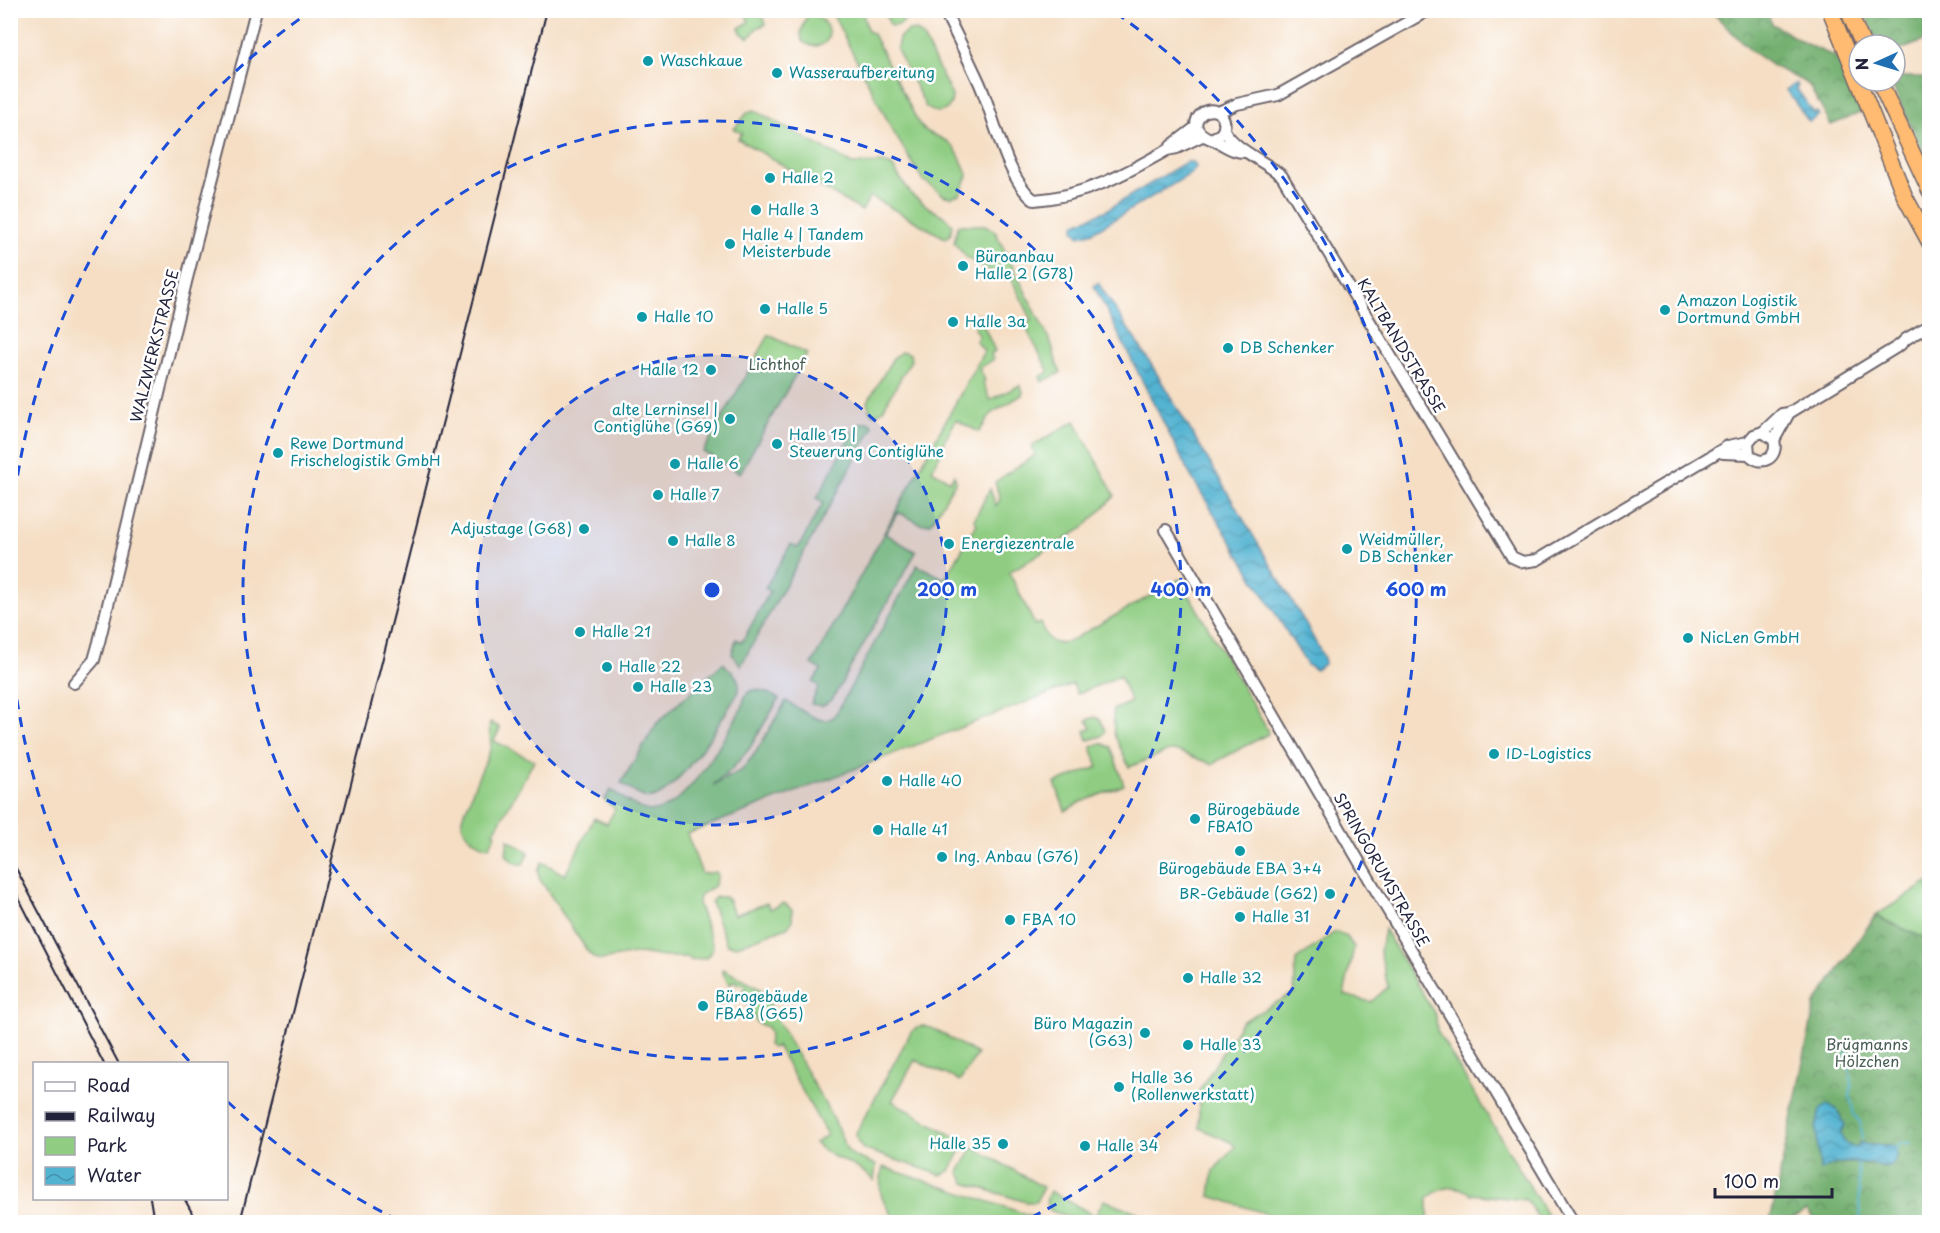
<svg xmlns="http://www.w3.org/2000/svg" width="1940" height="1233" viewBox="0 0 1940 1233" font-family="'Playpen Sans',sans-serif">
	<defs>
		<pattern id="forest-crowns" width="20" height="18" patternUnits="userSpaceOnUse" patternTransform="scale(1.5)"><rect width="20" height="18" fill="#74b071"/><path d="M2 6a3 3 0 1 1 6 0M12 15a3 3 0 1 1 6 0" fill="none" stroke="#5f8f5e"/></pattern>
		<pattern id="water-waves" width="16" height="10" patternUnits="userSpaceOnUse" patternTransform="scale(1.5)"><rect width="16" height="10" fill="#52b3d1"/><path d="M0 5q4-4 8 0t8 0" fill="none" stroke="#4491ab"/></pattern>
	</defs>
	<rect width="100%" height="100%" fill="#fff"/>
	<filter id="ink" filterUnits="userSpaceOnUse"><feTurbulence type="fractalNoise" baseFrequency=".0167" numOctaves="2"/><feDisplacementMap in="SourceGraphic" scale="12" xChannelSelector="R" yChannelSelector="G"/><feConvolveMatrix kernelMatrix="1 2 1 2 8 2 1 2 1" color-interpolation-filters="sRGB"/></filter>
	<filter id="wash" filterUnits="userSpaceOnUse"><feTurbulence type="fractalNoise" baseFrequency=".008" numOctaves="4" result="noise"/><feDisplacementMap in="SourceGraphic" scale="24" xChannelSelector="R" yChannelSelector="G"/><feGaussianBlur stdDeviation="1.35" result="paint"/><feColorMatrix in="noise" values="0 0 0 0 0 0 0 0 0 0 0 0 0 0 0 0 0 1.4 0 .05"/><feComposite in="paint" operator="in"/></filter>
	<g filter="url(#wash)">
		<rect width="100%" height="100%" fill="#f5dec4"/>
		<path fill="#90cd83" stroke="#59785f" stroke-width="1.5" d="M744,11H760L766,24L757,28L749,38L742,34L739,28L749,22Z
			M808,11H815C818,19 826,21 828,30C832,47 812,50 802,41L801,33Z
			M831,11H862L868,31L873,34L919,124C928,136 937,134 948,142C958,149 963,165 968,176L960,194L951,197L945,196L923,180L894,133Z
			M883,11H907L905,19L900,25L891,26Z
			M908,31H916L923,37L952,96C952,112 938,116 926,107L897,50L899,38Z
			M754,110L852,164L883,163L892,166L911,194L931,209L944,216L952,224L951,234L945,238L870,196L862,211L738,139L742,133L734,129L748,112Z
			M958,225H985L995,231L1052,345L1057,365L1061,372L1060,373L1042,382L1040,377L1049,372L1024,324L1032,320L1010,276L1001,269L997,275L967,258L954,243Z
			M978,314L995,351L991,354L993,360L979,368L985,380L983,382L990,400L1020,385L1023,391L1022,395L992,413L979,432L956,420L940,449L942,451L932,470L950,481L954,475L956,481L931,523L921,524L898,512L885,534L916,552L832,700L822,706L811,704L819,686L813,682L821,670L812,664L984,351L976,341L979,335L974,329Z
			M769,335L807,354L740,473L703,452Z
			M901,352H906L910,354L911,360L882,411L876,414L871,413L867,403L893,358Z
			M1075,421L1115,496L1082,529L1009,572L1035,625L1040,623C1047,639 1051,648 1070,641L1180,579L1268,731V734L1212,764L1177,751H1169L1129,767L1114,734L1113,710L1131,702L1120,676L1077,694L1073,684L687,834L702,874L716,872L718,875L715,885L699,896L698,903L713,946L712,951L706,958L690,960L689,957H664L640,953L601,960L594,958L588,952L539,878L538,871L542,862L565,875L594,818L607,824L615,809L604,800L611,790C622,797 637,810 651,811C685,813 728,732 743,706C745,681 764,690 779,699L749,749L731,770L713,785L742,770L756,752L786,701C795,706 815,721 825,720C831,720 834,716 837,712L917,565L945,579L977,524L974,520L990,489L996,506L1000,499L995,482L1035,455L1032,446Z
			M867,422L872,424L873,428L741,665L732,654L736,639L742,642L770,591L765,588L791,544L798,548L823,503L817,498L853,431L860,423Z
			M723,663C732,673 741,676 739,691C726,713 676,796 651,798C641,799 629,788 621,783L657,723Z
			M1095,717L1101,720L1105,731L1102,736L1088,740L1085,731L1091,728L1087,720Z
			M490,722L500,728L494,741L534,761L494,832L496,834L489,847C477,844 461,834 462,819C463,812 468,807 469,802C473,784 484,768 490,750C493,741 487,731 490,722Z
			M1101,743L1111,747L1124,785L1079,803L1065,811L1055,783L1098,767L1091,747Z
			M508,840L529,852L523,864C514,864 510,860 506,854Z
			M1929,882V940L1875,916Z
			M716,897H725L729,901L734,915L767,903L770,909L784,903L792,910V922L787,927L737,946L727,945L711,902Z
			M1384,929L1436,1016L1437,1031L1551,1222H1541L1526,1200L1471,1194C1456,1183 1442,1186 1428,1198V1222H1293L1210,1196L1213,1171L1235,1147L1231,1142L1199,1128V1091L1241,1022L1294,993L1296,960L1335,932L1345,935L1354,947L1344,995L1371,1002L1388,987L1380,951Z
			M723,969L764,991L775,1016L834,1120L847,1150L854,1156L876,1165L874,1181C857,1162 834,1162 815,1143L827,1135L777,1046L772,1048L768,1045L770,1034L767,1027L757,1023L741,992L745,988L744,985L738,984L735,981L731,983L730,986L723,973Z
			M924,1026L934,1029L977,1054L960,1081L915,1060L892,1101L965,1143L950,1171L941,1175L863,1149L857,1141L856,1133L911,1032L918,1027Z
			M973,1147L1043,1187L1036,1202H1026L965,1183L959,1172Z
			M883,1167L1050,1222H896C881,1198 877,1196 883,1167Z
			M1050,1191L1095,1216L1104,1200L1137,1212L1151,1222H1084L1051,1211C1044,1204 1046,1199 1050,1191Z"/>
		<path fill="url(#forest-crowns)" stroke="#4b6956" stroke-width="1.5" fill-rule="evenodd" d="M1711,11H1766L1772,24L1804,43L1840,59L1844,62L1862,112L1831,125L1808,84L1773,66L1750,50Z
			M1863,11H1929V39L1895,52V45H1880Z
			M1895,77H1929V165L1890,81H1895Z
			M1875,916L1929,940V1222H1815L1807,1210L1786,1222H1770L1815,1004ZM1841,1130C1841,1140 1845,1145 1855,1148L1859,1146V1142L1867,1145H1892L1896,1158L1890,1166L1882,1167L1866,1163H1833Z"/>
		<path fill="url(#water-waves)" stroke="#3a6a86" stroke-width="1.5" d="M1796,83L1798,86L1796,88L1814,113L1817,112L1819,115L1809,122L1786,90Z
			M1186,162H1193L1196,167L1192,173L1091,233L1079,236L1074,229L1076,223L1105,211Z
			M1098,283L1148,359L1307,626L1324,658V664L1316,670L1307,665L1189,473L1094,286Z
			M1826,1105C1839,1108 1841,1114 1845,1126L1841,1131C1841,1140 1845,1145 1855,1148L1859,1146V1142L1867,1145H1892L1896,1149V1158L1890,1166C1881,1167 1875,1164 1866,1163C1849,1161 1835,1162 1820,1170L1816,1128L1820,1109Z"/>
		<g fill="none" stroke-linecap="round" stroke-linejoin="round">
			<path stroke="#52b3d1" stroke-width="2" d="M1846,1050L1852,1084L1850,1096L1854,1115L1860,1122L1862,1138
				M1896,1149L1901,1143H1911
				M1858,1163L1860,1222"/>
		</g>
	</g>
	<g filter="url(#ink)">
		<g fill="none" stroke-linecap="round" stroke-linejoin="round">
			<g stroke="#6c646b" stroke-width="14">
				<path id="minor" d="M944,10C956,34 968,58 979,82C994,115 1006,179 1034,200C1083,197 1125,174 1167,150L1177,148L1202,136
					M1218,112L1237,104L1278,95L1429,10
					M1224,130C1235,150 1265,161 1282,176L1512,557L1523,562L1537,560L1728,446L1748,442
					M1211,139L1221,134C1225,128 1226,122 1222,116C1209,98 1178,127 1211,139C1223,143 1232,153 1246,152
					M1171,146L1196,127
					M1763,432L1782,414L1789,413L1900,345L1906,339L1930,325
					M1774,440L1789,413
					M1723,453L1749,454C1761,468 1779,458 1774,440L1763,432L1754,435L1748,442L1749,454
					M1166,530L1381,899L1573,1222
					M74,683L94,660L99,642L186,282L256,10"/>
			</g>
			<g stroke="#6c646b" stroke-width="18">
				<path id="highway" d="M1830,10L1905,197L1930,243
					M1848,10L1863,45
					M1879,81L1930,191"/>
			</g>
			<use href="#minor" stroke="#fff" stroke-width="10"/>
			<use href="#highway" stroke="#ffbb71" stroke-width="15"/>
			<path stroke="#22223b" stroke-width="2" d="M10,857L119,1064
				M10,881L104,1064
				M150,1198L154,1222
				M184,1198L197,1222
				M240,1222L547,10"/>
		</g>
	</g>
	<circle cx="712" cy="590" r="235" fill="#1d4ed8" fill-opacity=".12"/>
	<g fill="none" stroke="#1d4ed8" stroke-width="3" stroke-dasharray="10 8">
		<circle cx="712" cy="590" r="235"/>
		<circle cx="712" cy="590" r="469"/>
		<path d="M398 1220A704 704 0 0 1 227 1101M189 1061A704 704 0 0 1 11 651M11 529A704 704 0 0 1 308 13M1116 13A704 704 0 0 1 1026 1220"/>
	</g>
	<g fill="#0f9aa8" stroke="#fff" stroke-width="2">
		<circle cx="648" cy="61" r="6"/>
		<circle cx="777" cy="73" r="6"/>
		<circle cx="770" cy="178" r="6"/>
		<circle cx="756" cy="210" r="6"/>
		<circle cx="730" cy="244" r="6"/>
		<circle cx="963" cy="266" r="6"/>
		<circle cx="765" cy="309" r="6"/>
		<circle cx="1665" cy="310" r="6"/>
		<circle cx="642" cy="317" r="6"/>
		<circle cx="953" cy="322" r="6"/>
		<circle cx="1228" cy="348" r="6"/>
		<circle cx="711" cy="370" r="6"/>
		<circle cx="730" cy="419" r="6"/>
		<circle cx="777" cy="444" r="6"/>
		<circle cx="278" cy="453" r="6"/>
		<circle cx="675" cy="464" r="6"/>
		<circle cx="658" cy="495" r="6"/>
		<circle cx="584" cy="529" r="6"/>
		<circle cx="673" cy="541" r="6"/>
		<circle cx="949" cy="544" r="6"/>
		<circle cx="1347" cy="549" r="6"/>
		<circle cx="580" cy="632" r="6"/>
		<circle cx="1688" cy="638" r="6"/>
		<circle cx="607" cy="667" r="6"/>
		<circle cx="638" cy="687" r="6"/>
		<circle cx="1494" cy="754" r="6"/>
		<circle cx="887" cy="781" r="6"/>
		<circle cx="1195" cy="819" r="6"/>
		<circle cx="878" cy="830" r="6"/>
		<circle cx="1240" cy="851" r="6"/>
		<circle cx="942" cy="857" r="6"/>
		<circle cx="1330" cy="894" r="6"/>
		<circle cx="1240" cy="917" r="6"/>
		<circle cx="1010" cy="920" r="6"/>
		<circle cx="1188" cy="978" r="6"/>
		<circle cx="703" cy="1006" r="6"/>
		<circle cx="1145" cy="1033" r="6"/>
		<circle cx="1188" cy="1045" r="6"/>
		<circle cx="1119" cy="1087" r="6"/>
		<circle cx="1003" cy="1144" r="6"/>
		<circle cx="1085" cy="1146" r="6"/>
	</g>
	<g text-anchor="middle" stroke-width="5" stroke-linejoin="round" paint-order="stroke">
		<g font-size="15" fill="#0d838f" stroke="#fff" text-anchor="start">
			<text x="660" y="66">Waschkaue</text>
			<text x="789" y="78">Wasseraufbereitung</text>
			<text x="782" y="183">Halle 2</text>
			<text x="768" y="215">Halle 3</text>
			<text x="742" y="240">Halle 4 | Tandem<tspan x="742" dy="17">Meisterbude</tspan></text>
			<text x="975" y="262">Büroanbau<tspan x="975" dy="17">Halle 2 (G78)</tspan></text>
			<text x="1677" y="306">Amazon Logistik<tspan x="1677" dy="17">Dortmund GmbH</tspan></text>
			<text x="777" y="314">Halle 5</text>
			<text x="654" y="322">Halle 10</text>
			<text x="965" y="327">Halle 3a</text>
			<text x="1240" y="353">DB Schenker</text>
			<text x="699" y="375" text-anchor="end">Halle 12</text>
			<text x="718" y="415" text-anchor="end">alte Lerninsel |<tspan x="718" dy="17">Contiglühe (G69)</tspan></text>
			<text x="789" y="440">Halle 15 |<tspan x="789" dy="17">Steuerung Contiglühe</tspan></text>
			<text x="290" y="449">Rewe Dortmund<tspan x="290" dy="17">Frischelogistik GmbH</tspan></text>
			<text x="687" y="469">Halle 6</text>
			<text x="670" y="500">Halle 7</text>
			<text x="572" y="534" text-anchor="end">Adjustage (G68)</text>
			<text x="1359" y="545">Weidmüller,<tspan x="1359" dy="17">DB Schenker</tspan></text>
			<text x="685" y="546">Halle 8</text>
			<text x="961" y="549">Energiezentrale</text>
			<text x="592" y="637">Halle 21</text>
			<text x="1700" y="643">NicLen GmbH</text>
			<text x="619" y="672">Halle 22</text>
			<text x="650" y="692">Halle 23</text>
			<text x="1506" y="759">ID-Logistics</text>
			<text x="899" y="786">Halle 40</text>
			<text x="1207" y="815">Bürogebäude<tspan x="1207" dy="17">FBA10</tspan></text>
			<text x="890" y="835">Halle 41</text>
			<text x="954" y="862">Ing. Anbau (G76)</text>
			<text x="1240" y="874" text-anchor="middle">Bürogebäude EBA 3+4</text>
			<text x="1318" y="899" text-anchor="end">BR-Gebäude (G62)</text>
			<text x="1252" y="922">Halle 31</text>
			<text x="1022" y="925">FBA 10</text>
			<text x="1200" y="983">Halle 32</text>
			<text x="715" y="1002">Bürogebäude<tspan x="715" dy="17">FBA8 (G65)</tspan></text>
			<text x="1133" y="1029" text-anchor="end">Büro Magazin<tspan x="1133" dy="17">(G63)</tspan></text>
			<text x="1200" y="1050">Halle 33</text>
			<text x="1131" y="1083">Halle 36<tspan x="1131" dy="17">(Rollenwerkstatt)</tspan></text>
			<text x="991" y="1149" text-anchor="end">Halle 35</text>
			<text x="1097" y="1151">Halle 34</text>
		</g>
		<g font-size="15" fill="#22223b" stroke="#fff">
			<text transform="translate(155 346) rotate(-76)" y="5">WALZWERKSTRASSE</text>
			<text transform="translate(1401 346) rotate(59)" y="5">KALTBANDSTRASSE</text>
			<text transform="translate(1381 870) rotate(60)" y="5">SPRINGORUMSTRASSE</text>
		</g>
		<g font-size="15" fill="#485e54" stroke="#fff">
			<text x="777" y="370">Lichthof</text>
			<text x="1867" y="1050">Brügmanns<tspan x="1867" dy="17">Hölzchen</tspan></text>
		</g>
	</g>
	<circle cx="712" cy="590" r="9" fill="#1d4ed8" stroke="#fff" stroke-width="3"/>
	<g font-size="18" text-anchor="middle" font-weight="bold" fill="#1d4ed8" stroke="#fff" stroke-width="5" stroke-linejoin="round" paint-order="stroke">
		<text x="947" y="596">200 m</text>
		<text x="1181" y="596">400 m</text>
		<text x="1416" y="596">600 m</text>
	</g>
	<rect width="1940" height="1233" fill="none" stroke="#fff" stroke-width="36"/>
	<rect x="33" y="1062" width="195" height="138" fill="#ffffff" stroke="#a7a7b1" stroke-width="1.5"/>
	<rect x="45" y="1082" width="30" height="9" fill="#ffffff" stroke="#a7a7b1" stroke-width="1.5"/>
	<text x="87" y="1092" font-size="18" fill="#22223b">Road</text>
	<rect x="45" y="1112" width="30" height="9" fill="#22223b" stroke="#a7a7b1" stroke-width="1.5"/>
	<text x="87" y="1122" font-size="18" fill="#22223b">Railway</text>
	<rect x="45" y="1137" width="30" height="18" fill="#90cd83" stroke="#a7a7b1" stroke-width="1.5"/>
	<text x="87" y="1152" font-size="18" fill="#22223b">Park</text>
	<rect x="45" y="1167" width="30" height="18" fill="url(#water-waves)" stroke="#a7a7b1" stroke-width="1.5"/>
	<text x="87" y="1182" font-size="18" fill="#22223b">Water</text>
	<g transform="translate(1877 63) rotate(266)"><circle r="28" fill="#ffffff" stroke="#a7a7b1" stroke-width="1.5"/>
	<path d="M0-4.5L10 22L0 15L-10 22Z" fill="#1f6fb2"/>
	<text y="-9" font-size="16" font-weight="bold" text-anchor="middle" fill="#22223b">N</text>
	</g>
	<path d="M1715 1188v9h117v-9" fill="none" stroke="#22223b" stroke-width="3"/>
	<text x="1724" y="1188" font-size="18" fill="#22223b" stroke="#ffffff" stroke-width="4.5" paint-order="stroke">100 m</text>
</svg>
